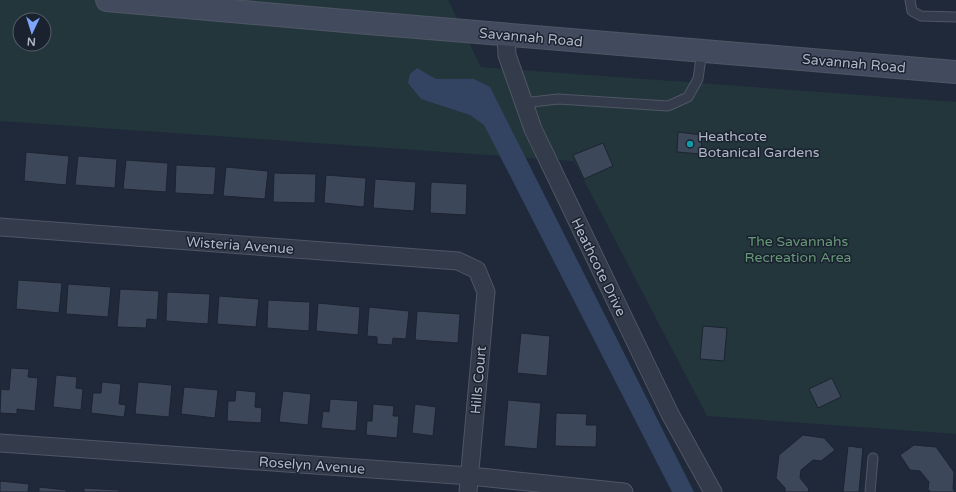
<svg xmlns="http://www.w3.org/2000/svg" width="956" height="492" viewBox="0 0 956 492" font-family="'Varela Round',sans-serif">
	<rect width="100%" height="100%" fill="#20293a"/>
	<path fill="#22363b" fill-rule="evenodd" d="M0,0H448L481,67L956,102V434L707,416L574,161L0,121ZM20,20H44V44H20Z"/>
	<path fill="#334362" d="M417,68L436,79H474L490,87L694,492H672L484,125L470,115L421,99L408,83L410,74Z"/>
	<path fill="#3c4759" stroke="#1c2331" d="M678,132L702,135L701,154L677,152Z
		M603,143L613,166L584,179L573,155Z
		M26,152L69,156L66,185L24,181Z
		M78,156L117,159L115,188L75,185Z
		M126,160L168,163L166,192L123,189Z
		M176,165L216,167L214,195L175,193Z
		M226,167L268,171L265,199L223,196Z
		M274,173L316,174L315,203L273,202Z
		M326,175L366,178L364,207L324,203Z
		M375,179L416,182L414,211L373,208Z
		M431,182L467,184L466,215L430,213Z
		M18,280L62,283L59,313L16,309Z
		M68,284L111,287L108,317L66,314Z
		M120,289L159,291L157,320L147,319L146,328L117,327Z
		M167,292L210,294L208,324L166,321Z
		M219,296L259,299L256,327L217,324Z
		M268,300L310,302L309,331L267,328Z
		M318,303L360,307L358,335L316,331Z
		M369,307L409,311L406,339L393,338L392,345L377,344V337L367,336Z
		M417,311L460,314L458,343L415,340Z
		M703,326L727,328L724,361L700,359Z
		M521,333L550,336L547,376L517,373Z
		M11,368L29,369L28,377L38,378L35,411L17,409V414L0,413L1,389L9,390Z
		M56,375L77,377L76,388L83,389L81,410L53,407Z
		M832,378L841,397L818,408L809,389Z
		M102,382L121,384L119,404L126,405L124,417L91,413L93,393H101Z
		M138,382L172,385L169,417L135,414Z
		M184,387L218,390L215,418L181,414Z
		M236,390L256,392L255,407L262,408L261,423L227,421L228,401H235Z
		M283,391L311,394L308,425L279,422Z
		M330,399L358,401L356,431L321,428L323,411L329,412Z
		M508,400L541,403L537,449L504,446Z
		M373,404L394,406L393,416H399L397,438L366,435L367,421H372Z
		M415,404L436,407L433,436L412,433Z
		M556,413L587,414L586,425H597L596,447L555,446Z
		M803,435L824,438L835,450L821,461L813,460L801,470L800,478L809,489L808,492H785V488L776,478L779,455Z
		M914,445L936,447L954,472L953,489L955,492H930L928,489L929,482L920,471L910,470L900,455Z
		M848,446L863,448L859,492H843Z
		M0,481L29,484L28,492H0Z
		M39,487L67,490L66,492H39Z
		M84,488L119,490V492H84Z"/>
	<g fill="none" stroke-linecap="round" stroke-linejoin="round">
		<g stroke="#4f5665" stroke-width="11">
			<path id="lane" d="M910,0L912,11L921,16L956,17
				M523,103L558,99L668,106L688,97L698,79L702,51
				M870,492L873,458"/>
		</g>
		<g stroke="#4f5665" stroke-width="19">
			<path id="street" d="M506,34L507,55L533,129L670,414L713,492
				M0,227L458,261L477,270L486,292L468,492
				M0,443L470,476L624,492"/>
		</g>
		<g stroke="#4f5665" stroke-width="24">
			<path id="secondary" d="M107,0L368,23L956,72"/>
		</g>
		<use href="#lane" stroke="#343b4a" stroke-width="9"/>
		<use href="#street" stroke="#343b4a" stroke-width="17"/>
		<use href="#secondary" stroke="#424a5d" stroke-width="22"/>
	</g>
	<circle fill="#0f9aa8" stroke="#1a212f" stroke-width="1.5" cx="690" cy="144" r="4"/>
	<g text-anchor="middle" stroke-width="3" stroke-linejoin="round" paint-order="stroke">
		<g font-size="14" fill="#afb6c6" stroke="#1a212f">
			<text transform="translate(531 37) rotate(5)" y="5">Savannah Road</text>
			<text transform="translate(854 63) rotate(5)" y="5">Savannah Road</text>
			<text transform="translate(240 245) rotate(4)" y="5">Wisteria Avenue</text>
			<text transform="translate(599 267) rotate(64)" y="5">Heathcote Drive</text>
			<text transform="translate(478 380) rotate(-85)" y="5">Hills Court</text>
			<text transform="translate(312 465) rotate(4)" y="5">Roselyn Avenue</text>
		</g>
		<g font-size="14" fill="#afb6c6" stroke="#1a212f" text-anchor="start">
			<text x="698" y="141">Heathcote<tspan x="698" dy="16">Botanical Gardens</tspan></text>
		</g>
		<g font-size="14" fill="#659875" stroke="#1a212f">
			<text x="798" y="246">The Savannahs<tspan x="798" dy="16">Recreation Area</tspan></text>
		</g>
	</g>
	<g transform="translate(32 32) rotate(184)"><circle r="19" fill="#1a212f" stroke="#565d6b"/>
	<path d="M0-3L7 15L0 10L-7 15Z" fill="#7fa5fb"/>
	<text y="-6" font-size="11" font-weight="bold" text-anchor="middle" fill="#afb6c6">N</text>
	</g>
</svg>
